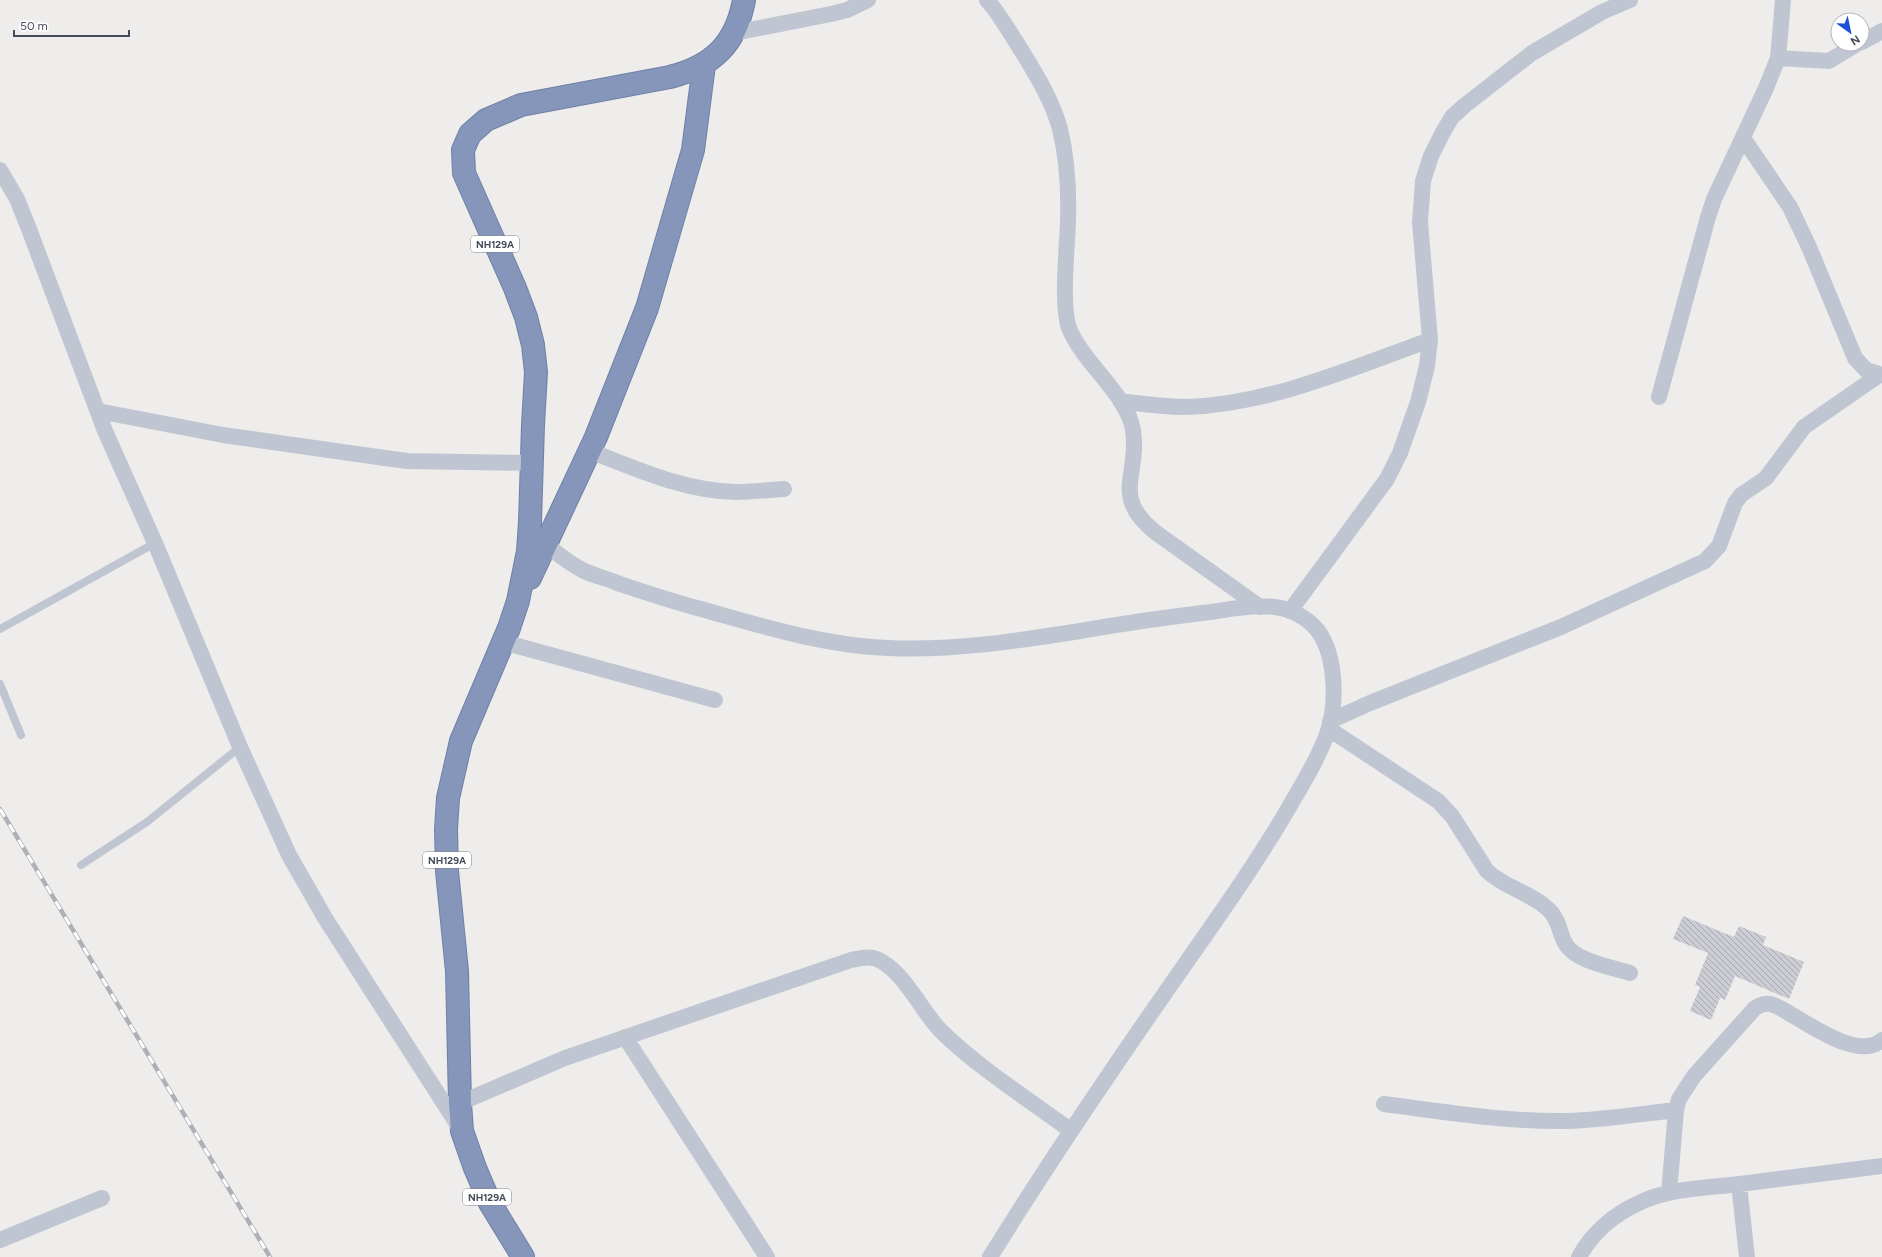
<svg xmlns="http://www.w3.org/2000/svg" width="1882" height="1257" viewBox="0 0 1882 1257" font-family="Figtree,sans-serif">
	<defs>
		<pattern id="building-back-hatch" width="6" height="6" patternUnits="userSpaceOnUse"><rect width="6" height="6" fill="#cccdd4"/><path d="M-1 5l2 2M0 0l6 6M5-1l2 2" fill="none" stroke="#a7a9af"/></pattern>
	</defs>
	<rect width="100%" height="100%" fill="#efedec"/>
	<path fill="url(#building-back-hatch)" d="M1683,916L1734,937L1739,926L1766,937L1763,945L1804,962L1789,999L1735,976L1725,1000L1720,998L1711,1020L1690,1011L1700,987L1695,985L1708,953L1673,939Z"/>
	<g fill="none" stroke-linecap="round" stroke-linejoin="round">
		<g stroke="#7081a6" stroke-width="24">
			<path id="highway" d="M530,578L596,437L647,308L693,150L704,65
				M523,1257L490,1203L475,1168L462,1131L460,1103L457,971L447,871L446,829L448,798L461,741L509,628L518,601L528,551L530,522L533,425L536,372L533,345L526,317L515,288L464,173L463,150L470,134L486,120L521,105L670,77C713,66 736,44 744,0"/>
		</g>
		<path stroke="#c0c6d1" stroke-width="8" d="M0,629L155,543
			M0,684L21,735
			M81,865L147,822L240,747"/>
		<path stroke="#c0c6d1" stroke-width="16" d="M987,0C999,13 1008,30 1018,45C1034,71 1052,99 1060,129C1067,158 1069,192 1068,222C1067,249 1061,304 1069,328C1082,362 1127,394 1133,430C1140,476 1110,495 1155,532L1260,607
			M734,33L831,14L847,10L868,0
			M1862,42L1882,31
			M1778,58L1829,61L1857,44
			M1743,138L1790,207L1809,247L1855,358L1866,370L1882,375
			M0,170L17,199L29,229L105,431L155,543L240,747L289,855L325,918L461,1130
			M1659,397L1708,217L1714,199L1766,88L1778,58L1783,0
			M1120,401C1142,404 1164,407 1187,407C1271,404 1352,368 1430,340
			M98,411L223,435L385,458L407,461L532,463
			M590,451C637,469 684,491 736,492C752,492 768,490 784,489
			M546,545C558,554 570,564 584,571C596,576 608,579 620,584C647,593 674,602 701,609C762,626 825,646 889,648C952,651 1017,641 1080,631C1120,624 1161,618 1202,613C1230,610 1266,600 1293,612C1304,617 1316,626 1322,637C1336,662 1337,707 1327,734C1318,758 1305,780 1292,802C1260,858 1223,910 1186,963C1118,1060 1052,1157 990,1257
			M1290,611L1387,479L1400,453L1418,402L1427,366L1430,340L1420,222L1423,181L1431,156L1443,132L1452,117L1464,106L1532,53L1602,12L1630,0
			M503,642L715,700
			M1330,721L1370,703L1561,627L1705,561L1719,546L1735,503L1741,495L1766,478L1804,427L1879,375
			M1329,729L1438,801L1452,816L1487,871C1505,888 1532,893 1549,910C1559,919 1559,932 1565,943C1574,961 1611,967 1630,973
			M625,1037L767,1257
			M460,1103L565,1058L851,960C861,958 871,955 881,961C908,977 920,1010 942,1032C979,1068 1028,1099 1070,1130
			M1384,1104C1445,1112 1506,1122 1567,1121C1603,1120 1640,1114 1676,1110
			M1739,1184L1747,1257
			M1669,1193L1676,1110L1679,1099L1694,1076L1755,1008C1760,1005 1764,1003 1770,1004C1777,1005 1785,1011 1792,1015C1814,1027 1859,1060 1882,1040
			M0,1240L102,1198
			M1579,1257C1592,1233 1614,1214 1639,1203C1669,1188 1707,1188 1740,1184C1787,1178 1835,1172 1882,1166"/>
		<use href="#highway" stroke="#8596ba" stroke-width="22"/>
		<g stroke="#aeb0b7" stroke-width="4.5">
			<path id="rail" d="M0,809L270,1257"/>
		</g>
		<use href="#rail" stroke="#fff" stroke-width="3" stroke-dasharray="9" stroke-linecap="butt"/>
	</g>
	<g text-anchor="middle" stroke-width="4" stroke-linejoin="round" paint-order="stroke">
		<g fill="#fff" stroke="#7d828b" stroke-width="1">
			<rect x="471" y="236" width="48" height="16" rx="3"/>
			<rect x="423" y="852" width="48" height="16" rx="3"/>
			<rect x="463" y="1189" width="48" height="16" rx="3"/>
		</g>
		<g font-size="10" font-weight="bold" fill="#454c59">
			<text x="495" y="248">NH129A</text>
			<text x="447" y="864">NH129A</text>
			<text x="487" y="1201">NH129A</text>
		</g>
	</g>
	<g transform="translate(1850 32) rotate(147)"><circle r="19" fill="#ffffff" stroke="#b5b7bd"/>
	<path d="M0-3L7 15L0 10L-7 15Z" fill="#1f50d6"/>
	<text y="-6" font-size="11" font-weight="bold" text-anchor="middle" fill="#454c59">N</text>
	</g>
	<path d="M14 30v6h115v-6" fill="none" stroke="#454c59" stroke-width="2"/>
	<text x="20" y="30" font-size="12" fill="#454c59" stroke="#ffffff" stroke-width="3" paint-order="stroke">50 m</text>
</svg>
